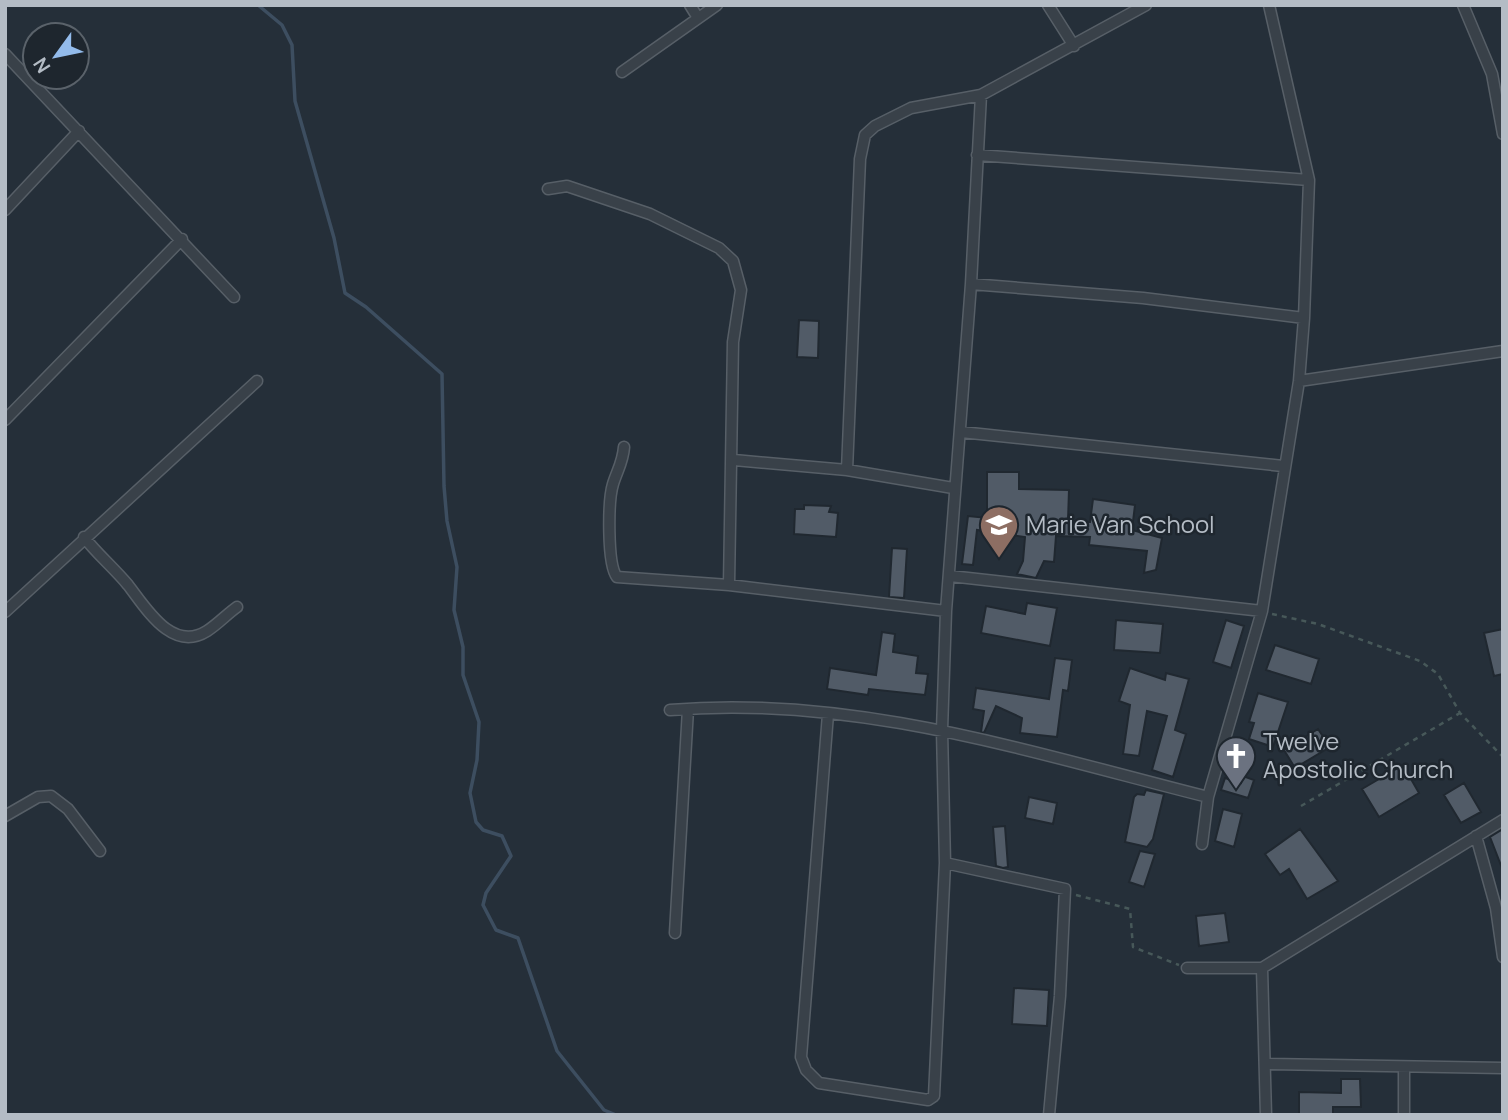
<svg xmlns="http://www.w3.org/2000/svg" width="1508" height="1120" viewBox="0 0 1508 1120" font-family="Manrope,sans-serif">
	<rect width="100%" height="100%" fill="#252f39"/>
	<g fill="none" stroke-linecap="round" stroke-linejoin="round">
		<path stroke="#3d4e60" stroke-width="3.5" d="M258,5L282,25L292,45L295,101L334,238L345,293L366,307L442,374L444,486L447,521L457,567L454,610L463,647V675L479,722L477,760L470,793L476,822L483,830L502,836L511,856L486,893L483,905L496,930L518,938L557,1051L604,1110L616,1115"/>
	</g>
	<path fill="#515b67" stroke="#202830" stroke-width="2" d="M799,320L819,321L818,358L797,357Z
		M987,472H1019V489L1069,490L1068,521L1090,522L1093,499L1135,505L1132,530L1162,538L1156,570L1144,573L1147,551L1089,545L1090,537L1056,536L1054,562L1044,561L1036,578L1017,574L1023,561L1025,537L977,530L973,565L962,564L968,516L987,518Z
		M804,505L831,506L829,512L838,513L836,537L794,534L795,509H804Z
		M892,548L907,549L904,598L889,597Z
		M1027,603L1057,608L1050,646L981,633L986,606L1025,614Z
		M1116,620L1163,624L1160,653L1114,650Z
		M1226,620L1244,626L1231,668L1213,662Z
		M1503,629V674L1494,676L1484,633Z
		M882,632L895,634L893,652L918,656L916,673L928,674L925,695L869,689L868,695L827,689L830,668L876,675Z
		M1275,645L1319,659L1311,684L1266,670Z
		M1055,658L1072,660L1068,691L1063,690L1057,737L1020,733L1022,718L996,706L984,733L981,732L984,711L973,709L976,688L1049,699Z
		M1130,668L1165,680L1166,673L1189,679L1175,730L1186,734L1173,777L1152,770L1167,716L1147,711L1139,756L1123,754L1130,705L1119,701Z
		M1258,693L1288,702L1273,747L1249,739L1254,723L1249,722Z
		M1318,729L1330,747L1295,768L1284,750Z
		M1403,765L1419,793L1379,817L1362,789Z
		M1243,776L1254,780L1248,798L1221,790L1225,778L1241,783Z
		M1464,783L1481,812L1461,823L1444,795Z
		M1146,790L1164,794L1153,839L1147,847L1125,842L1134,797L1137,794L1144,795Z
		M1029,797L1057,803L1053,824L1025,818Z
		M1223,809L1242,814L1234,847L1215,841Z
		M1005,826L1008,867L1003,868L996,866L993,827Z
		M1300,829L1338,881L1307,899L1289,869L1280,875L1265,854Z
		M1503,829V868H1502L1490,837Z
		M1140,851L1155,854L1144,887L1129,882Z
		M1225,913L1229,942L1199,946L1196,916Z
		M1014,988L1049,990L1047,1026L1012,1024Z
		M1341,1079H1360L1361,1107H1333V1115H1299V1092L1341,1093Z"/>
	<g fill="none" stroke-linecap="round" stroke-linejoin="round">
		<g stroke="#575f67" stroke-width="13">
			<path id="minor" d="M690,5L698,18
				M1048,5L1074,46
				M1463,5L1492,74L1503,134
				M5,54L234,297
				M622,72L717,5
				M977,155L1309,180
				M548,189L567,186L650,214L719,248L733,261L741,290L733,342L729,585
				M5,210L79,131
				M971,284L1143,298L1304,318
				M1299,381L1503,351
				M5,420L182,239
				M961,432L1283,466
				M624,447C623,462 617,471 613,484C608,500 607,565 617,577L729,585L946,611
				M734,460L847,470L953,488
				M847,470L860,159L865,135L875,126L911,108L981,95L1146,5
				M84,537C97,554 114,568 128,585C146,608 172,653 207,631C218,624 227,614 237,607
				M950,576L1262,611
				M5,612L257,381
				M670,710C853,694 1033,753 1208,797
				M828,714L801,1057L806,1070L819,1083L928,1100L934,1096L945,863L942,730L946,611L971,284L981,95
				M5,816L38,797L51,796L68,809L100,851
				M1476,836L1496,908L1503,957
				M1202,844L1208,797L1262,611L1299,381L1304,318L1309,180L1269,5
				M945,863L1065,889L1060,996L1049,1115
				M675,933L688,709
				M1187,968H1262L1503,820
				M1262,968L1266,1115
				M1267,1064L1503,1068
				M1404,1115V1068"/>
		</g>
		<path stroke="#475859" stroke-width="2.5" stroke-dasharray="5 5" stroke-linecap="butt" d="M1272,614L1318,624L1420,661L1438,674L1460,713L1503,757
			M1301,806L1460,713
			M1076,895L1130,909L1133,947L1179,965"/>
		<use href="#minor" stroke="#394149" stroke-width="10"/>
	</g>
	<defs>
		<g id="school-pin" transform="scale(2.0125)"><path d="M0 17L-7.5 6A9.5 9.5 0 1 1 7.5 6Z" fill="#8d6e63" stroke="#1e262e"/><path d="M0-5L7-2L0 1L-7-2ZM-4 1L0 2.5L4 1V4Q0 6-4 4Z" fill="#fff"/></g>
		<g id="church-pin" transform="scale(2.0125)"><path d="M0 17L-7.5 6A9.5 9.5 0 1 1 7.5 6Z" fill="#6b7280" stroke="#1e262e"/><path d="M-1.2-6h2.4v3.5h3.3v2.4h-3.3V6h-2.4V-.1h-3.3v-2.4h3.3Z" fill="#fff"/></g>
	</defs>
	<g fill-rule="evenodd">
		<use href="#school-pin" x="999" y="525"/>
		<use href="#church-pin" x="1236" y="756"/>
	</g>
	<g text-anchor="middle" stroke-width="5" stroke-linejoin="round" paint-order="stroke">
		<g font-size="24" fill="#b4bcc5" stroke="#1e262e" text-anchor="start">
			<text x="1026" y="533">Marie Van School</text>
			<text x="1263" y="750">Twelve<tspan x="1263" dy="28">Apostolic Church</tspan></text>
		</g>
	</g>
	<rect width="1508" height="1120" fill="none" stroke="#b4bcc5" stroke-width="14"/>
	<g transform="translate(56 56) rotate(237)"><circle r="33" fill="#1e262e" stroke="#5a626a" stroke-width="2"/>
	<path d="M0-5L12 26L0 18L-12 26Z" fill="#93bbeb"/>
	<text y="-10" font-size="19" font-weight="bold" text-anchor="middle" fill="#b4bcc5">N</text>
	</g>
</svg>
